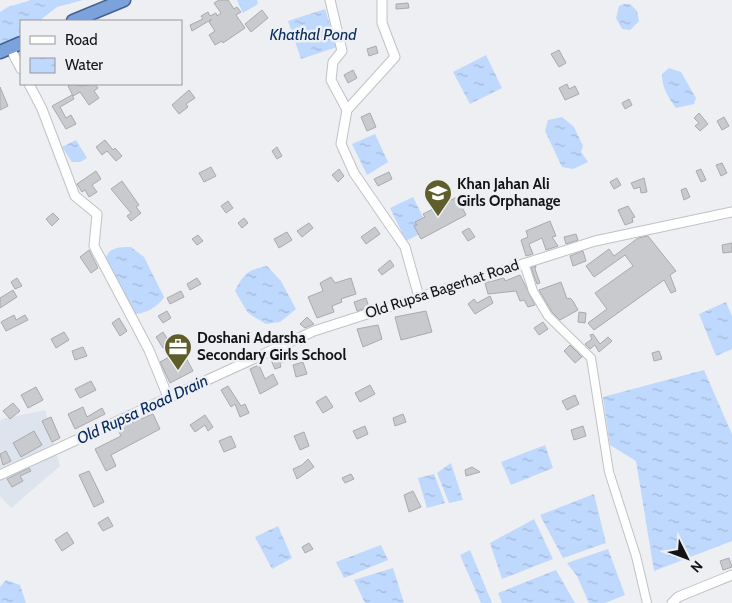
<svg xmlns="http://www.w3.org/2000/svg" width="732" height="603" viewBox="0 0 732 603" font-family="Cabin,sans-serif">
	<defs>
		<pattern id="water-ripples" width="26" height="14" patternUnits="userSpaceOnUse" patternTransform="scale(1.25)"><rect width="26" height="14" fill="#bfd8fd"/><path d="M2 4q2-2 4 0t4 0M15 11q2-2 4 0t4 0" fill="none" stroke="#a3b8d8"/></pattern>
	</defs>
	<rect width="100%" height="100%" fill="#eeeff2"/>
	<path fill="#dee4ed" d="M45,410L60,466L11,508L0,496V421L2,419Z"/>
	<path fill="url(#water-ripples)" d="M31,0H83L57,7L39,21H21V34L0,47V12L8,7Z
		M237,0H257L258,4L243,13Z
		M624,4H630L637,11L639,21L630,30L622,29L616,18L619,6Z
		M325,9L337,47L301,59L288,21Z
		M486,55L502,88L470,104L453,72Z
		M669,68L681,72L696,98L694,104L676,108C668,97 662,88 662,74Z
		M562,117L574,127L583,146L581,152L588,162L573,169L562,167L545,131L548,120Z
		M375,134L388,162L367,175L352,144Z
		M76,140L87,158L80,162H72L62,147Z
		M413,197L429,229L406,241L390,208Z
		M131,247L144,257L164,297C159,306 144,315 133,314L105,260C109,247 118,247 131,247Z
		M267,266L281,281L296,309L280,322L266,324L248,313L235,291C244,273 248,270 267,266Z
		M726,302L732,316V349L716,356L699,314Z
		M704,370L732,434V541L654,571L636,461L610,445L603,397Z
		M545,445L553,468L511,485L501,462Z
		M451,463L463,500L449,503L437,473Z
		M434,474L445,503L427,508L418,478Z
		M594,494L606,543L563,558L540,515Z
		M534,519L553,559L502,579L490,543Z
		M278,526L292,558L272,569L255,537Z
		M381,545L388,560L344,578L336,562Z
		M608,549L625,595L605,603H589L577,576L567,563Z
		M470,550L492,603H481L460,555Z
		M393,568L404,603H365L354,580Z
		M556,570L575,603H502L498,593Z
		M6,580L20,585L26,603H0V587Z"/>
	<path fill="#c8cacd" stroke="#a8aaad" d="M219,0H228L234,9L237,7L241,12L236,15L245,28L223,43L222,41L215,45L209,35L215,31L209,22L212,19L192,31L190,25L203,19L201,16L208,12L210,16L216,13L217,16L221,13L214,3Z
		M408,3L409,8L396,9V4Z
		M262,10L268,18L251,32L245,24Z
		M376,46L378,53L369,56L367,49Z
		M559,50L566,63L559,67L551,54Z
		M353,70L357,78L348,83L344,75Z
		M72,84L80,86L95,84L98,88L94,91L99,98L89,105L80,92L73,96L68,86Z
		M567,84L569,89L575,86L579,94L565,100L559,88Z
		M0,87L8,106L0,110Z
		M189,90L195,98L186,104L188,107L179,114L172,105Z
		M72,95L74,99L60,107L66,118L71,115L76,124L66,129L52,106Z
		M629,99L632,105L625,109L622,103Z
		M370,113L376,127L367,131L361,117Z
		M699,113L708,124L700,131L695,126L699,123L694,118Z
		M724,117L729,126L722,130L717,121Z
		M105,140L113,150L115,148L122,156L116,161L107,151L102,155L96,147Z
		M277,147L282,156L277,159L272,151Z
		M722,163L727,173L721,176L716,165Z
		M211,167L216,176L204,182L199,173Z
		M339,169L344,176L338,182L332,175Z
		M701,169L706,180L701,182L696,171Z
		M96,171L101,179L92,185L97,192L89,197L85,190L82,192L77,184Z
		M389,172L392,179L378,186L374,179Z
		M617,178L621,185L614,189L610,182Z
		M644,178L647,192L641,193L640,187L634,189L631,183Z
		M122,181L139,205L136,207L141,213L131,221L127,216L131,213L111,189Z
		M686,188L690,197L684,200L681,190Z
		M457,197L466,215L421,239L414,226L417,225L415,222L425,217L423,214Z
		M228,201L233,208L226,213L221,206Z
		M628,206L635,217L632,218L633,222L625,225L618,210Z
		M53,213L59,219L52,226L46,219Z
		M244,218L248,223L242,228L238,223Z
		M550,221L556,236L552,237L558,246L546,250L542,238L529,244L533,254L526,256L521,240L528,237L526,231Z
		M309,223L313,228L302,237L297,231Z
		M375,227L380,234L366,244L361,237Z
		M469,228L475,237L468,241L462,232Z
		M287,232L292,240L279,248L274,239Z
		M576,234L578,240L566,244L564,237Z
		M198,235L203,241L197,245L192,239Z
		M648,236L676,271L670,275L676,291L671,293L664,280L594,330L588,323L607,309L595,293L633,266L625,255L594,277L586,266L609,249L614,256L638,238Z
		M732,243V252L723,253L722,245Z
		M89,250L98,268L91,273L80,257Z
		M583,251L586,261L573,266L570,256Z
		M390,260L394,266L382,275L378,270Z
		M536,266L535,269L540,283L537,284L531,268Z
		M520,275L535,305L528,307L524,300L520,301L516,291L488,294L485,283L504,278L505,281Z
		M331,277L335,283L351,278L356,294L341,299L342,302L332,306L334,312L317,318L308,297L323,291L320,283Z
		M17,278L22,286L15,289L11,282Z
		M197,278L201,284L190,290L187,284Z
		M561,282L567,299L570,298L573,301L578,310L560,320L552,312L539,290Z
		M13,290L17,297L0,308V298Z
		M181,291L184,297L170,304L167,298Z
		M490,296L493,303L475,314L468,304L474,299L477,303Z
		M366,298L369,307L357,311L354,302Z
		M167,311L171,318L163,323L158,316Z
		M426,311L432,332L401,340L395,317Z
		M579,312L586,313L585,323L578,322Z
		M14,315L16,320L25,315L28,320L6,331L1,322Z
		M307,317L314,324L305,328L300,324Z
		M119,318L127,331L120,336L112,323Z
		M543,322L548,329L539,335L534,328Z
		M378,325L382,339L363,347L357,329Z
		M64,332L69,340L56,348L51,339Z
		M163,332L170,343L163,348L156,337Z
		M593,334L600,344L608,337L612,341L599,352L595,345L590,349L585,344L592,339L590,335Z
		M570,345L582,357L575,363L564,351Z
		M83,347L87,356L75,360L72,351Z
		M182,350L193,371L170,383L160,362Z
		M285,351L289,360L280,363L281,367L275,369L270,358Z
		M659,351L662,359L654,361L652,353Z
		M303,362L307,374L296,377L293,365Z
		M259,365L265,379L273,374L278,384L260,394L250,369Z
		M91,381L96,390L80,398L75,389Z
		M370,385L375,394L360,402L355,393Z
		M228,386L241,406L245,404L249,413L240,417L235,404L231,407L221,390Z
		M36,387L43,400L28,408L21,395Z
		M575,395L579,404L567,410L562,401Z
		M326,396L333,407L323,413L316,402Z
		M13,403L20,411L10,419L3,411Z
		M83,407L87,417L102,408L105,414L75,429L68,414Z
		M153,414L160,429L111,455L116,466L106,471L95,449L121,436L117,428Z
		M403,414L406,422L395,426L393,418Z
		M205,415L213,427L208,431L205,425L195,432L190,425Z
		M51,417L60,438L52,442L42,421Z
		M365,426L368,434L357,439L353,431Z
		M583,426L586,436L574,440L571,430Z
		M34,431L42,445L21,457L13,443Z
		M304,432L309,446L300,450L294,436Z
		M231,436L236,447L224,452L219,441Z
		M6,451L11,461L3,465L0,454Z
		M308,459L314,467L297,479L293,469L302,465Z
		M472,467L480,472L466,476L465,470Z
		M29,468L31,471L20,476L23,481L12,487L7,479Z
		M89,471L104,502L94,507L79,475Z
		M351,474L354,479L345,483L342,478Z
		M413,491L421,507L409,512L404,495Z
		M108,517L113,526L103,531L98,523Z
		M67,532L74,543L62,551L55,540Z
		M309,543L313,549L305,553L302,547Z
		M729,558L732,567L723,570L720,561Z"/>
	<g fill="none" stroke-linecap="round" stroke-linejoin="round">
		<g stroke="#c0c2c4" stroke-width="10">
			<path id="minor" d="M524,263L533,291L548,316L591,358L609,472L636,556L647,603"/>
		</g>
		<g stroke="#c0c2c4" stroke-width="11">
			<path id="tertiary" d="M330,0L342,51L333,62L331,80L347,110L341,144L354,173L405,247L419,297
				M10,48L21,69
				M29,84L42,109L75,196L97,214L94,246L149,350L168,397
				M347,110L395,57L382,23V0
				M0,475L314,331L595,241L732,212
				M672,603L678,597L732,575"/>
		</g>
		<g stroke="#426191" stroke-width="15">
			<path id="trunk" d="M73,21L124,0
				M0,52L21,43"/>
		</g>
		<use href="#minor" stroke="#fff" stroke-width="8"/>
		<use href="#tertiary" stroke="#fff" stroke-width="9"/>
		<use href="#trunk" stroke="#7ca2dc" stroke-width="12"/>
	</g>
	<defs>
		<g id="school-pin" transform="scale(1.4375)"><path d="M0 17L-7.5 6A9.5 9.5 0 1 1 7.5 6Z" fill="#5f5e2b" stroke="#eeeff2"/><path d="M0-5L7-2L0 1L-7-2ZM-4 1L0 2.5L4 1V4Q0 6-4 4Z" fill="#fff"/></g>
		<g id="office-pin" transform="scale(1.4375)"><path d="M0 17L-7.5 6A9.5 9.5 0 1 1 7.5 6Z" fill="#5f5e2b" stroke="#eeeff2"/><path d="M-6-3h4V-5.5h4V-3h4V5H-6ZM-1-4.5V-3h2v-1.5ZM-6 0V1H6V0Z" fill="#fff"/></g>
	</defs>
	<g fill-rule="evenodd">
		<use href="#school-pin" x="438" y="193"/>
		<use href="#office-pin" x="178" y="347"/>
	</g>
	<g text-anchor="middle" stroke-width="5" stroke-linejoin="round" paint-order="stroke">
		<g font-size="15" font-weight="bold" fill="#131415" stroke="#eeeff2" text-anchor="start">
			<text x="457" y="189">Khan Jahan Ali<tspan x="457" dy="17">Girls Orphanage</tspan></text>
			<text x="197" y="343">Doshani Adarsha<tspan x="197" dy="17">Secondary Girls School</tspan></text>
		</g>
		<g font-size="15" fill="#131415" stroke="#eeeff2">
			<text transform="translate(442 289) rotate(-18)" y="5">Old Rupsa Bagerhat Road</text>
		</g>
		<g font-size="16" font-style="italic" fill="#092d61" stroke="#eeeff2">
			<text x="313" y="40">Khathal Pond</text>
			<text transform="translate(142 409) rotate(-25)" y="6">Old Rupsa Road Drain</text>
		</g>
	</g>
	<rect x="20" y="20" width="162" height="65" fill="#eeeff2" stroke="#96979a"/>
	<rect x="30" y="36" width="25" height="8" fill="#ffffff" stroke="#96979a"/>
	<text x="65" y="45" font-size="15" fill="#131415">Road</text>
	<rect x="30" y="58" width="25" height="15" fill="url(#water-ripples)" stroke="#96979a"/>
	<text x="65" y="70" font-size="15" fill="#131415">Water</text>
	<g transform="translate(687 558) rotate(132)" stroke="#eeeff2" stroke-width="4" paint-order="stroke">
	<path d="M0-4L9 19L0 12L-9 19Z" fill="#131415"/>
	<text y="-8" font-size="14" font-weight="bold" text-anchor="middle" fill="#131415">N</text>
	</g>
</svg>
